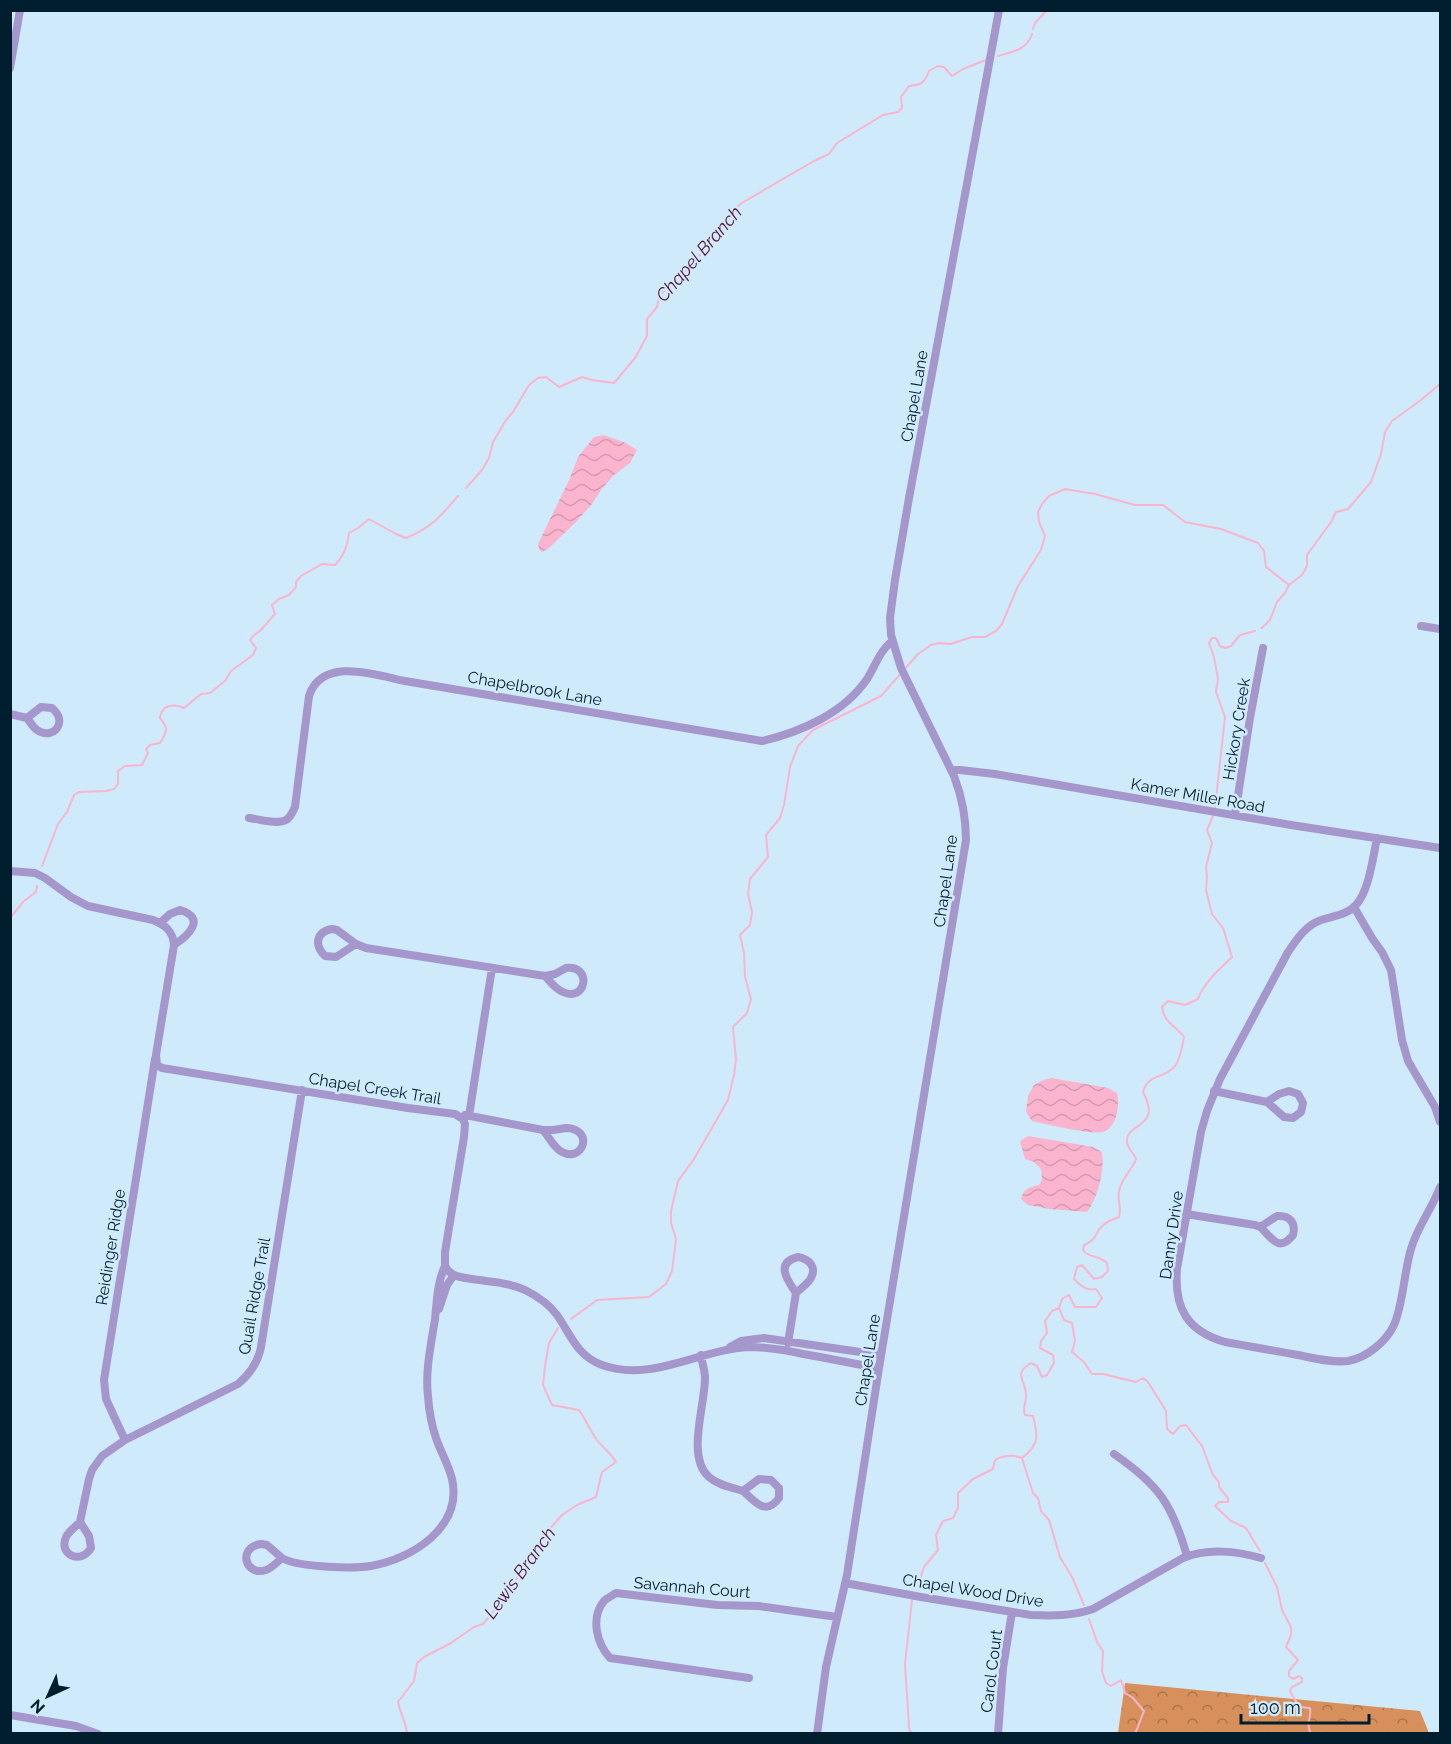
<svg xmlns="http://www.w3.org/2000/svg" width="1451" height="1744" viewBox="0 0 1451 1744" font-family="Raleway,sans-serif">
	<defs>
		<pattern id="forest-crowns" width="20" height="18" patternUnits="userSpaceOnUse" patternTransform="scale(1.5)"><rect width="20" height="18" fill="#d7905b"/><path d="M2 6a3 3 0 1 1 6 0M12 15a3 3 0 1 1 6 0" fill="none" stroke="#ac754c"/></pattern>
		<pattern id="water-waves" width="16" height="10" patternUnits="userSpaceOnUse" patternTransform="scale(1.5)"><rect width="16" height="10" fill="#fbb4ce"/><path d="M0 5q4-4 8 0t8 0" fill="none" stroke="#d59ab1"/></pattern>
	</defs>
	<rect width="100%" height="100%" fill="#cfeafb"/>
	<path fill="url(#forest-crowns)" d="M1125,1683L1420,1711L1429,1733H1118Z"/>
	<path fill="url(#water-waves)" d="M604,435L626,443L637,450L630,463L613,476L601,490L592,504L576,522L549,548L542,552L539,549L538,544L570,478L578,457L594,437Z
		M1052,1078L1108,1088L1117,1093C1120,1105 1117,1129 1102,1132C1091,1135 1045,1124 1032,1121L1026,1112L1028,1096L1034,1085L1043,1080Z
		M1028,1136L1093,1147L1102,1152C1105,1169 1098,1198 1087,1212L1050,1209L1028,1205L1021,1199C1023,1189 1029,1187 1039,1185L1042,1179L1041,1169L1034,1162L1025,1159L1020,1141Z"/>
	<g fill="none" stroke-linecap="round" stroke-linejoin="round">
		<path stroke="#fbb4ce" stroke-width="2" d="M1033,29L1035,23L1047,10
			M998,56C1012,52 1027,50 1032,34
			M466,488L482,470L489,458L493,442L506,420L513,412L529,385L538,378L546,377L559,387L582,377L592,380L614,383L635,358L647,336V319L657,307L659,297L668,286L687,270L703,252L720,225L740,204L814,161L829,154L837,143L883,115L898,112L902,108L901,97L909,86C921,85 925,83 929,71L938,66L944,67L952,76L963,69L986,60
			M1262,628L1270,620L1277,602L1285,593L1289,585L1302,575L1307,566V555L1331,522L1336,512L1348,509L1371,482L1381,454L1385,432L1392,421L1421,400L1440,384
			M1215,808L1225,717L1216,692L1218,679L1214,657L1209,643L1212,638H1216L1220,646L1225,648L1231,646L1240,635L1255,631
			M1213,816L1207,830L1212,843L1206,867L1207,876L1206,890L1212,914L1223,928L1232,957C1219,970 1204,982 1198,999L1185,1005L1168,1001L1162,1007C1164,1023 1175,1025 1184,1037C1182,1046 1181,1058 1175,1066C1165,1079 1148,1073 1143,1092C1163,1129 1125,1122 1127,1142C1127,1148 1134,1153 1136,1159C1132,1170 1121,1179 1119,1191C1117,1200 1122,1208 1119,1217C1113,1219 1106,1222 1101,1227C1093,1237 1097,1239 1084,1245L1083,1250C1090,1259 1097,1254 1107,1263L1108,1271L1102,1277L1094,1279L1082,1265L1077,1267L1074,1279C1081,1286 1086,1291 1096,1289L1102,1298L1096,1307H1075L1069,1295L1062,1299L1059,1308L1064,1320L1072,1323L1075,1341L1072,1352L1084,1362L1092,1374H1103L1136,1382L1143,1378L1148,1382L1166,1411L1167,1429L1173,1434L1180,1426L1186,1425L1202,1446L1213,1475L1219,1482V1487L1228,1498V1502H1219L1215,1506L1231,1521L1246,1528L1260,1551
			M42,866L58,824L67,812L74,795L79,792L106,791L114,789L118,784V771L125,766L142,765L148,753L146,749L150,745L160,743C167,731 169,729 160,718C161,705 174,703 184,708L201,694L210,693L225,681L231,671L253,655L256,648L250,640L253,636L260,631L275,614L272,605L279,599L289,595L296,587V582L301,576L322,564L335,565C344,556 348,546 349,533L358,528L369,519L396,534L406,538C431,528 441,516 458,496
			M10,918L24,901L36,892L37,886
			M571,1319L597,1300L649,1297L666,1284L672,1271L676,1239L671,1223V1211L678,1181L694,1159L728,1100L734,1075L736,1060L733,1027L747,1013L751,999L745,977L744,953L740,935L750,925L752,912L748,894L750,879L768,857L766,835L780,818L784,805L790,767L798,746L813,730L881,696L918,654L931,645L939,643L950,644L972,637H985L996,631L1002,624L1018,586L1041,550L1045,536L1039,522L1038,512L1042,504L1049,496L1065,489L1095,494L1135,505H1163L1185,522L1221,529L1258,543L1264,551L1266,567L1289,585
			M1022,1458C1040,1444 1038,1436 1033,1416L1025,1415C1022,1407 1027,1402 1026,1394C1025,1379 1013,1374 1031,1363L1037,1366L1042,1377L1047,1375L1054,1363L1053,1355L1040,1348L1041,1341L1047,1333L1045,1321L1052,1311L1059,1308
			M1022,1458L1033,1493L1038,1498L1041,1511L1049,1520L1060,1557L1072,1577L1084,1605
			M1265,1563L1277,1587L1282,1610L1291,1627V1635L1286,1647L1298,1660L1289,1671V1676L1293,1679L1299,1676L1302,1678V1682L1292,1687L1290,1691L1299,1707L1310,1708C1312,1719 1305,1722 1311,1734
			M917,1588L924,1567L938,1550L936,1535L943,1521L953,1518L958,1508V1493L973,1479L993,1469L995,1460C1004,1455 1012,1454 1022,1458
			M1089,1619L1097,1642L1103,1651L1102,1671L1106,1683L1111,1686L1121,1680L1125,1693L1133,1698L1144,1711L1135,1734
			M407,1734C406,1722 400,1713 398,1702L414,1681L417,1663L424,1657L451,1643L474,1627L483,1624L510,1592L519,1574L535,1555L547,1532L562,1515L577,1505L596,1497L602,1472L616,1462C611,1453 603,1448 597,1440C590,1431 586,1420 579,1410L552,1405L543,1385L545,1366L549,1343L558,1328
			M911,1734L909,1727L905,1664L912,1600"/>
		<path stroke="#a597cc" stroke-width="8" d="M10,68L20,10
			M1421,626L1440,629
			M41,707L52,708C69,722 53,741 37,730C33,727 30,722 27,718Z
			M10,714L27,718
			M951,770H960L995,774L1291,825L1440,848
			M1235,815L1250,718L1263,648
			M249,818C259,819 277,825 286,820C291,817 293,811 295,807L309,696C322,656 376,675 405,681L762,741C801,732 844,713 867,679C876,665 879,652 892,641
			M1377,838C1373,857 1369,891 1356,905C1347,915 1333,916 1321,920C1305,926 1297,939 1288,952L1220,1079L1207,1111L1201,1132L1177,1269C1174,1308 1187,1331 1225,1342C1249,1346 1274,1351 1298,1355C1313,1358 1332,1363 1348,1361C1366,1358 1386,1342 1394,1325C1403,1305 1404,1272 1411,1249C1417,1227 1432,1209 1440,1187
			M10,871L35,873L45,878L71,897L88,906L153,920C165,925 173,931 174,945L156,1055L157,1065L162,1068L408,1108L455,1114L463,1119L465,1124L464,1137L445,1252V1266C447,1270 450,1273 454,1275C464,1279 475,1279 486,1281C499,1282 513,1285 525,1290C537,1296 549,1304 557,1315C571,1335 577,1356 602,1365C651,1383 700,1349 749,1347C767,1347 785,1350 803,1354C828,1358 854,1364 879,1368
			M1354,907L1372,938L1382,952L1391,970L1402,1040L1408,1061L1435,1107L1440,1122
			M160,923L170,914L180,910C207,918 188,936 174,945
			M332,929L337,930L356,944L336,957L325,956C314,945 316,932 332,929Z
			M356,944L366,948L545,976
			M566,968C593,965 586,1003 563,992C555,989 550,981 545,976L555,974Z
			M1214,1091L1267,1102
			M1289,1091L1298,1094L1303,1103L1301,1112L1293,1118L1284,1117L1267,1102L1279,1094Z
			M465,1115L543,1130
			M469,1116L492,968
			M566,1128C595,1129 583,1163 562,1152C554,1148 549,1137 543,1130H553Z
			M1186,1214L1255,1225L1260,1227
			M1277,1216C1290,1215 1296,1223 1293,1235C1278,1254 1271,1236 1260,1227Z
			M798,1257C809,1259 817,1267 811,1278C808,1284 801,1288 796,1293C788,1281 774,1263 798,1257Z
			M439,1309L447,1285L454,1275
			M788,1343L796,1293
			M730,1347L741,1341L764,1338L881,1355
			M701,1355C702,1363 705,1371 705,1378C705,1406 686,1457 709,1477C719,1486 732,1487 743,1491
			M125,1440L106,1399L104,1380L155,1059
			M1114,1454C1159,1485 1172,1504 1187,1556
			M759,1479L771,1480L779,1488V1498C765,1517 755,1501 743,1491Z
			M80,1522L89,1479L92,1470L102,1456L125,1440L238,1384C250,1374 258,1363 261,1347L302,1090
			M80,1522L89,1536L91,1548C81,1565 58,1555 66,1537C69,1531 75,1527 80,1522Z
			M261,1544L267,1545L282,1558C277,1562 272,1568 266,1570C245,1577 237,1547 261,1544Z
			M282,1558C296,1567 353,1569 371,1566C412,1559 463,1527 452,1479C449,1466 442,1454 437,1441C432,1427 429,1412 428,1396C425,1371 431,1345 435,1319C437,1301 437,1283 445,1266
			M845,1583L921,1597L1031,1615C1052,1616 1073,1616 1093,1609L1183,1558C1207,1548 1237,1551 1261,1558
			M749,1678L610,1658C597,1644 590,1618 604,1601C607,1598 612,1596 616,1593L717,1605L759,1606L837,1617
			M10,1715L76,1726L98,1734
			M817,1734L826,1667L847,1575L879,1368L966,840C966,817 962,797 954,776L901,668L891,635L890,618L895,580L909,498L999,10
			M998,1734L1003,1668L1012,1612"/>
	</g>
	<g text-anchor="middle" stroke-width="5" stroke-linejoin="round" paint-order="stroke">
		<g font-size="16" fill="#011e2e" stroke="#cfeafb">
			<text transform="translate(914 396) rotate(-80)" y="6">Chapel Lane</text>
			<text transform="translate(535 688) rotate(10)" y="6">Chapelbrook Lane</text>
			<text transform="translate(1236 729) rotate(-81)" y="6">Hickory Creek</text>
			<text transform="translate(1198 795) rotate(10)" y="6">Kamer Miller Road</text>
			<text transform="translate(945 881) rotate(-82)" y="6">Chapel Lane</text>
			<text transform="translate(375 1088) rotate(9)" y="6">Chapel Creek Trail</text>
			<text transform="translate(1171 1235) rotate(-82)" y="6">Danny Drive</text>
			<text transform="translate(110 1247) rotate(-81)" y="6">Reidinger Ridge</text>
			<text transform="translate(254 1296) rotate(-80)" y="6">Quail Ridge Trail</text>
			<text transform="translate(867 1360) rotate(-81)" y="6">Chapel Lane</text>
			<text transform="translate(692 1587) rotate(5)" y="6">Savannah Court</text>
			<text transform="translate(973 1590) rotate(9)" y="6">Chapel Wood Drive</text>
			<text transform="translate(991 1671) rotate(-83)" y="6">Carol Court</text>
		</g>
		<g font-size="18" font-style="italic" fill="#5c1135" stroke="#cfeafb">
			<text transform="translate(699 254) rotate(-49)" y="6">Chapel Branch</text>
			<text transform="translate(520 1573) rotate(-54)" y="6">Lewis Branch</text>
		</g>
	</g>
	<rect width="1451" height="1744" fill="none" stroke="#011e2e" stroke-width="24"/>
	<g transform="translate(48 1696) rotate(225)" stroke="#cfeafb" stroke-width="4.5" paint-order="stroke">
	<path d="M0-4.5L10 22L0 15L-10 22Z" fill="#011e2e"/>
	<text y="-9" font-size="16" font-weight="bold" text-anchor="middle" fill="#011e2e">N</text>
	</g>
	<path d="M1241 1714v9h128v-9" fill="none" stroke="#011e2e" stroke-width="3"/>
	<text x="1250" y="1714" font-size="18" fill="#011e2e" stroke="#cfeafb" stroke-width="4.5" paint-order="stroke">100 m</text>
</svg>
